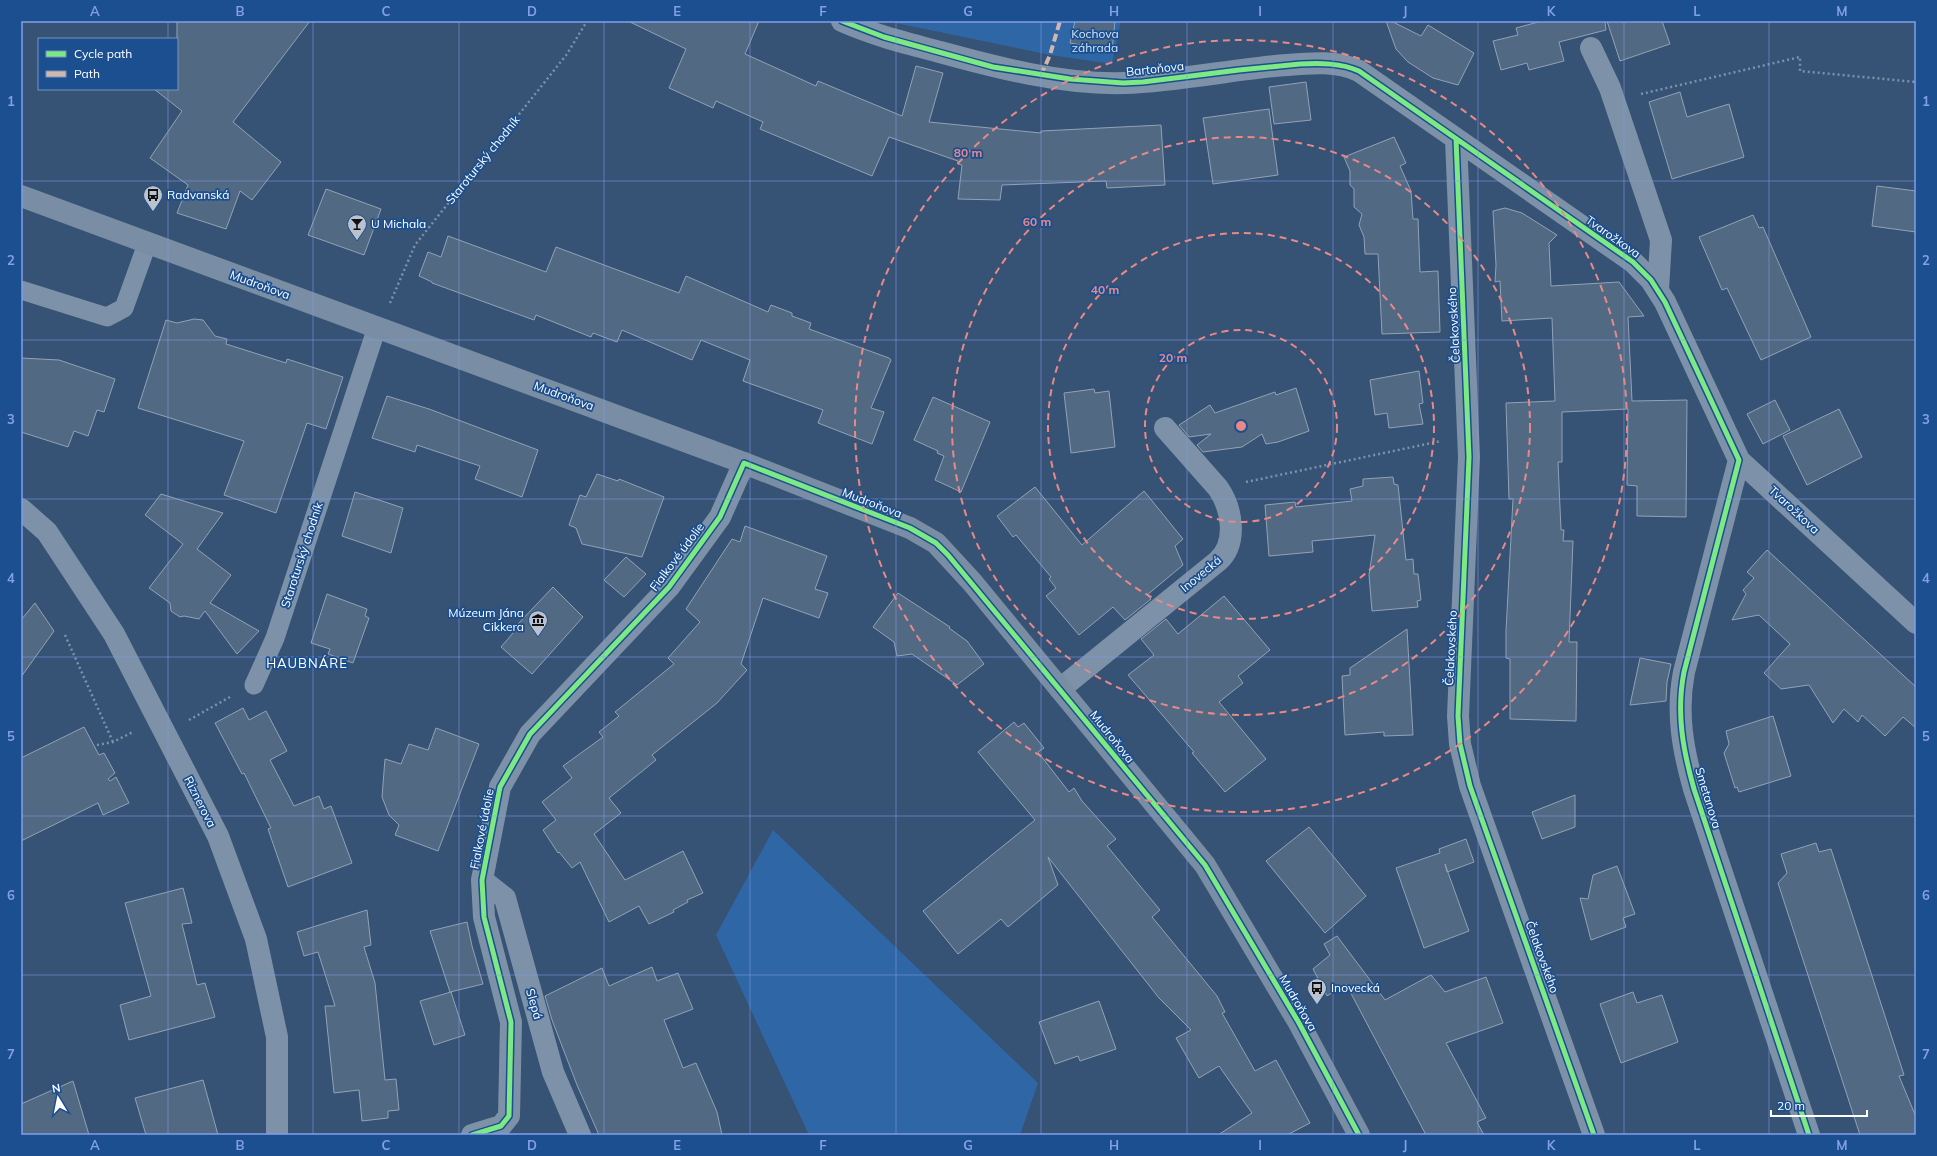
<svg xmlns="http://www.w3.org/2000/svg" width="1937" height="1156" viewBox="0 0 1937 1156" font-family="Mulish,sans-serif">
	<rect width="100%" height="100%" fill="#365274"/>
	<path fill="#2f66a5" d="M886,21H1121L1112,64L1050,55Z
		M773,830L1038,1083L1020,1135H809L716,935Z"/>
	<path fill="#526984" stroke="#92a2b6" d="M177,21H310L233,122L281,162L252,200L240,191L226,229L177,213L188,185L150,158L182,111L154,89H177Z
		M628,21H759L745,54L816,86L818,81L902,116L916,66L943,73L929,122L1041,133V131L1161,125L1165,185L1107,188L1106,181L1002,185L1000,200L958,199L962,165L958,164V161L889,137L872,176L760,129L763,122L716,101L713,108L669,88L686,49Z
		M1075,21H1115L1112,51L1070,43Z
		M1386,21H1391L1421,36L1428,25L1474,53L1458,85L1433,78L1408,62L1396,49Z
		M1542,21H1605L1606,30L1559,42L1564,61L1529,70L1527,63L1501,70L1493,41L1518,35L1516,28Z
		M1607,21H1662L1670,44L1620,61Z
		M1306,82L1311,120L1274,124L1269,87Z
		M1680,92L1687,117L1729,104L1744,157L1672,179L1649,102Z
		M1269,109L1278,175L1213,184L1203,118Z
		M1394,137L1406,163L1400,166L1411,191L1413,219H1418L1420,272L1438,271L1440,332L1382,334L1378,254H1365L1364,237L1359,225L1362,214L1354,207V189L1350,185V171L1344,157Z
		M1877,186L1916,191V232L1872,226Z
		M326,189L381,209L364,255L308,235Z
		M1505,208L1522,213L1557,235L1549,243L1551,286L1619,282L1644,316L1628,317L1632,401L1687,400L1686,517L1637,516V486L1627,485L1628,409L1562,412V462H1558L1561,530H1564L1563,541H1573L1569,642H1577L1576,721L1510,719V659L1506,658V631L1513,499H1509L1506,403L1555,401L1552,318L1502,321L1500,281L1495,282L1496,265L1493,211Z
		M1753,215L1759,228L1763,227L1811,337L1761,360L1727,288L1722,290L1699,237Z
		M448,236L546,272L556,247L679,293L686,276L768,312L771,305L792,313V316L811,323L809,329L889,358L891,360L871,408L884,412L872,444L818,423L823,410L743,381L750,360L701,340L692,360L622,330L617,342L593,333L591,337L536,315L534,320L432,283V282L419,276L428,252L441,257Z
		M194,319L203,320L215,336L227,339L226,344L286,363L287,359L343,377L326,429L307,423L276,513L224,495L244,441L138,408L166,320L177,323Z
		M21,358L59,360L115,379L104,412L97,410L88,436L74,431L68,447L21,432Z
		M1419,371L1423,403L1419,404L1423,424L1389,428L1387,413L1375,415L1370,380Z
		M1296,388L1309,431L1278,442L1266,444L1262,434L1242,447L1203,452L1197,445L1211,434L1189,437L1179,425L1210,405L1215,413L1275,392L1276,395Z
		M1094,389L1095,393L1109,391L1115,447L1071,453L1064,393Z
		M387,396L429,409L538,450L522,497L475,479L480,466L417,445L415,452L372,438Z
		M933,397L990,422L961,492L935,480L944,456L937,453L938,451L914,440Z
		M1775,400L1790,430L1763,444L1747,414Z
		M1839,409L1862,457L1807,485L1783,436Z
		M597,474L618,481L619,479L664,497L642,557L582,544L576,528L569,525L580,495L586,497Z
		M1393,477L1394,484L1398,485L1406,560L1413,559L1414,574H1418L1421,600L1417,601L1418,607L1372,611L1369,575L1375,535L1312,541L1313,552L1269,556L1265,505L1295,502L1296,507L1352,501L1350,489L1363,486V479Z
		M1035,487L1082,545L1144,491L1183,539L1175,546L1183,565L1147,595L1151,599L1125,620L1113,607L1079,635L1046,596L1056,588L1049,579L1051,577L1016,535L1013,537L997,516Z
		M355,492L403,508L391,553L342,536Z
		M161,494L223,513L197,549L231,575L210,603L259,631L237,654L205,611L199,619L184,616L180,617L171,611L170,603L149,588L183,544L145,515Z
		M745,526L827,556L815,589L828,593L819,618L763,598L741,664L747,670L717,703L652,755L656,760L609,798L621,813L594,834L625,880L683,851L703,893L687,900L688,902L673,910L674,912L649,924L639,906L609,922L580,862L572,868L559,852L558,853L543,830L556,820L542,802L572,778L563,766L603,737L599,732L619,716L615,712L674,664L668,658L700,622L686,609L732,539L740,542Z
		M1767,550L1916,687V728L1903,717L1885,736L1862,715L1858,722L1844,709L1833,723L1809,685L1781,689L1764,673L1790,644L1759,615L1732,620L1746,594L1743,590L1754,578L1747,572Z
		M626,557L646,574L624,597L604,580Z
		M553,587L583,617L532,674L501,647L519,626L517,625Z
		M898,593L950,627L949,628L967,641L984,664L957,685L912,654L897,656L894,642L873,627Z
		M327,594L367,609L365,616L369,618L353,663L328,654L330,649L311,643Z
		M1224,596L1270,650L1238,676L1243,683L1219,702L1266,759L1225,792L1192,753L1194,752L1128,675L1154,655L1141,639L1166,619L1178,634Z
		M35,603L54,631L21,677V620Z
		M1407,629L1413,735L1384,736V732L1345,735L1342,676L1350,675V668Z
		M1640,658L1671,664L1667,682L1666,701L1630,705Z
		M243,708L249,720L266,711L287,751L270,760L294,806L319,796L324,809L331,806L352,863L288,887L268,829L271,828L244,773L242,774L215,723Z
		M1773,716L1791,776L1739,792L1737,787L1735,788L1724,753L1729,744L1726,731Z
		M1014,722L1018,727L1024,723L1044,748L1038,752L1069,792L1074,788L1082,801L1116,839L1107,846L1160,910L1152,917L1217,996L1225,1012L1222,1013L1255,1071L1276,1060L1310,1123L1287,1135H1218L1252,1113L1219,1066L1199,1078L1176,1038L1191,1030L1159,998L1048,857L1058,885L1008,927L1001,919L958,954L923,911L1035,820L978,752Z
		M84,727L99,755L104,753L115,773L108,779L110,781L116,777L129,803L103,815L98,803L21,841V758Z
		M436,728L479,744L438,851L395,835L399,825L389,815L382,797L385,759L401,764L409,744L428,750Z
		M1575,795V827L1542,839L1532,812Z
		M1309,827L1366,896L1325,933L1266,861Z
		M1466,839L1474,862L1447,872L1445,864L1469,931L1424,948L1396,868L1440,853L1439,849Z
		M1816,843L1819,852L1831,849L1904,1075L1899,1076L1916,1117V1135H1860L1778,883L1787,873L1781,854Z
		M1617,866L1635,914L1623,918L1626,927L1591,940L1580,898L1588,899L1593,875Z
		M183,888L192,923L182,924L197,985L205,983L215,1017L129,1040L120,1005L151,996L125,903Z
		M367,910L371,945L364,947L375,983L385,1080L396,1079L399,1110L388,1111V1118L362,1121L359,1090L334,1093L325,1006H335L318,952L304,956L297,932Z
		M467,922L472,946L483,984L450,992L430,931Z
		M1337,936L1385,1000L1431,975L1445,992L1486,977L1503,1023L1446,1043L1486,1118L1477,1122L1484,1135H1426L1346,984L1327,996L1313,969L1330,955L1324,944Z
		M652,967L657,981L678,973L693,1009L664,1020L683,1068L696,1063L717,1112L722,1135H599L577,1085L552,1020L545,996L602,968L609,986Z
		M451,992L465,1035L434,1045L420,1001Z
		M1633,992L1637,1003L1662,995L1678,1042L1621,1063L1600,1004Z
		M1099,1001L1116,1049L1080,1061L1078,1056L1055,1064L1039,1022Z
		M203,1080L218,1135H146L135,1098Z
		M73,1081L89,1135H21V1104Z"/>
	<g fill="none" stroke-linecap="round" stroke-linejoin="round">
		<path stroke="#7d92a8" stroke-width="2.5" stroke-dasharray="2 3" stroke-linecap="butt" d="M1641,94L1800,57V71L1916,82
			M390,303L415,245L567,54L587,21
			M1246,482L1441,441
			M65,635L113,742
			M189,720L230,697
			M97,745L113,742L133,732"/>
		<path stroke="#7d92a8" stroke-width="19" d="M21,290L107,317L124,308L147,244
			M254,685L275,638L377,327"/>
		<path stroke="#7d92a8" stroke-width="22" d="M842,21C873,35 906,43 940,52C998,68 1064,85 1125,83C1175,81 1225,71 1275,66C1303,64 1334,59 1359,71L1633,262L1651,280L1665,302L1739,460L1916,623
			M1591,48L1610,88L1661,240L1658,290
			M1456,139L1469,457L1458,716L1460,744L1470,786L1594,1135
			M1739,460L1684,672C1676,713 1683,750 1694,789L1809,1135
			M21,509L47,532L114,634L218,836L256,939L277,1037V1135
			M1060,689L1218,561C1238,543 1232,508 1218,488L1165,428
			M482,880L505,898L553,1072L580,1135
			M472,1135L501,1126L509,1116L511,1022L484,917L482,880L500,787L530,734L669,587L720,517L744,463"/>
		<path stroke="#798da4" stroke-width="22" d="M21,196L744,463L910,528L936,543L972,582L1205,865L1299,1023L1359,1135"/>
		<path stroke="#d1b7ad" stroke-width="4" stroke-dasharray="8 4" stroke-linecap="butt" d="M1041,75L1050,55L1060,21"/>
		<g stroke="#1b4f8f" stroke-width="8">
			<path id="cycleway" d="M842,21L884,37L993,67L1070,79L1123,83L1143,82L1239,70L1300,64C1320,63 1341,63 1359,71L1633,262L1651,280L1665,302L1739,460L1684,672C1676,713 1683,750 1694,789L1809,1135
				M1456,139L1469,457L1458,716L1460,744L1470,786L1594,1135
				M472,1135L501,1126L509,1116L511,1022L484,917L482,880L500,787L530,734L669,587L720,517L744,463L910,528L936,543L948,555L1205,865L1299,1023L1359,1135"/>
		</g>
		<use href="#cycleway" stroke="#7ce984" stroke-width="5"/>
	</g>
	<path fill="none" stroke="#839eea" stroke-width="1" stroke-opacity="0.55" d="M168,21V39M313,21V1135M459,21V1135M604,21V1135M750,21V1135M896,21V1135M1041,21V1135M1187,21V1135M1333,21V1135M1478,21V1135M1624,21V1135M1769,21V1135M168,89V1135M21,181H1916M21,340H1916M21,499H1916M21,657H1916M21,816H1916M21,975H1916"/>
	<g fill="none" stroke="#e88989" stroke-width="2" stroke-dasharray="7 5">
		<circle cx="1241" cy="426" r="96"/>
		<circle cx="1241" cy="426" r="193"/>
		<circle cx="1241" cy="426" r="289"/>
		<circle cx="1241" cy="426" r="386"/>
	</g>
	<defs>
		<g id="bus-pin" transform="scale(1)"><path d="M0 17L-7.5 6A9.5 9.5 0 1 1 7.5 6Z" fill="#b9c2ce" stroke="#1b4f8f"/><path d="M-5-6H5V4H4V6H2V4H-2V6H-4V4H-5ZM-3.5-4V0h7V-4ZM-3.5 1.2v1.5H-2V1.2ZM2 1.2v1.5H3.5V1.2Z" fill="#111"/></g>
		<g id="bar-pin" transform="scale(1)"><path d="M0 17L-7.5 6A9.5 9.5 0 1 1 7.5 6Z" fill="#b9c2ce" stroke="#1b4f8f"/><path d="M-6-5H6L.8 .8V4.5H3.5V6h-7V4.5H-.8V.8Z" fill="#111"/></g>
		<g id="museum-pin" transform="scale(1)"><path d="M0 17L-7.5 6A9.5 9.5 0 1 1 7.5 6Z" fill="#b9c2ce" stroke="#1b4f8f"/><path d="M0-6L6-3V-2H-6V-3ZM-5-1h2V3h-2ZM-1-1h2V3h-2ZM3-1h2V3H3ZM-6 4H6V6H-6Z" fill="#111"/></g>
	</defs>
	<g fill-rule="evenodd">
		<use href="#bus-pin" x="153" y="195"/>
		<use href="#bar-pin" x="357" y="224"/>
		<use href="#museum-pin" x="538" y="620"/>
		<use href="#bus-pin" x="1317" y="988"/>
	</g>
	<g text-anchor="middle" stroke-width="3.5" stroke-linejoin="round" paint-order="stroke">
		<g font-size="12" fill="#cfe3fa" stroke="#1b4f8f">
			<text x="1095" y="38">Kochova<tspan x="1095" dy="14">záhrada</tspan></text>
		</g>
		<g font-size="12" fill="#fff" stroke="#1b4f8f">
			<text transform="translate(1155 69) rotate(-6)" y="4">Bartoňova</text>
			<text transform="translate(483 160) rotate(-51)" y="4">Staroturský chodník</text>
			<text transform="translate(1613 237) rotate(35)" y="4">Tvarožkova</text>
			<text transform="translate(260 285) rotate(20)" y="4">Mudroňova</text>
			<text transform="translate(1454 325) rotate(-93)" y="4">Čelakovského</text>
			<text transform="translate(564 396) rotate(20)" y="4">Mudroňova</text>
			<text transform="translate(872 503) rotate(21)" y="4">Mudroňova</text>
			<text transform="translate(1794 510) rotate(43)" y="4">Tvarožkova</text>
			<text transform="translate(302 555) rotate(-72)" y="4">Staroturský chodník</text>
			<text transform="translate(677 557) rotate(-53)" y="4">Fialkové údolie</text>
			<text transform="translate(1201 574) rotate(-40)" y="4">Inovecká</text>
			<text transform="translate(1451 648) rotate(-87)" y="4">Čelakovského</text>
			<text transform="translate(1112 737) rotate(51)" y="4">Mudroňova</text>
			<text transform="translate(1708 798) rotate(73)" y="4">Smetanova</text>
			<text transform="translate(200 802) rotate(63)" y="4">Riznerova</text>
			<text transform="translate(482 829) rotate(-79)" y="4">Fialkové údolie</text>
			<text transform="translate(1542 957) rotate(70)" y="4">Čelakovského</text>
			<text transform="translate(1298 1003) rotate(60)" y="4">Mudroňova</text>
			<text transform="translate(534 1004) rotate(74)" y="4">Slepá</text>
		</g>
		<g font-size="12" fill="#fff" stroke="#1b4f8f" text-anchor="start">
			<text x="167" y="199">Radvanská</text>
			<text x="371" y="228">U Michala</text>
			<text x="524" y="617" text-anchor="end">Múzeum Jána<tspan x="524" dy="14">Cikkera</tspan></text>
			<text x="1331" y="992">Inovecká</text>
		</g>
		<g font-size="13" letter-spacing="1" fill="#fff" stroke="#1b4f8f">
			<text x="307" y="668">HAUBNÁRE</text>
		</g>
	</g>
	<circle cx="1241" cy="426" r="6" fill="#e88989" stroke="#1b4f8f" stroke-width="2"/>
	<g font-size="12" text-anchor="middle" font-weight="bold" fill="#e88989" stroke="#1b4f8f" stroke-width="3.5" stroke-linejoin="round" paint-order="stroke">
		<text x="968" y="157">80 m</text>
		<text x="1037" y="226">60 m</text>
		<text x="1105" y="294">40 m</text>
		<text x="1173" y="362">20 m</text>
	</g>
	<rect width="1937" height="1156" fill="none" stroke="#1b4f8f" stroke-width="44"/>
	<rect x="38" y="38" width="140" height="52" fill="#1b4f8f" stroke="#7695bc"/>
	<rect x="46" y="51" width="20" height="6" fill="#7ce984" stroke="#7695bc"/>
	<text x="74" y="58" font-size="12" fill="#ffffff">Cycle path</text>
	<rect x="46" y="71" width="20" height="6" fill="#d1b7ad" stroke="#7695bc"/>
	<text x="74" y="78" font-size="12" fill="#ffffff">Path</text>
	<g transform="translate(58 1098) rotate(350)" stroke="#1b4f8f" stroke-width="3" paint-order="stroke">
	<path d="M0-3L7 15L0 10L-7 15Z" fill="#ffffff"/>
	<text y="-6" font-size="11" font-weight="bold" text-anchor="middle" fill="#ffffff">N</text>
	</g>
	<path d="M1771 1110v6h96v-6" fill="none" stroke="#ffffff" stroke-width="2"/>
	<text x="1777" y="1110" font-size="12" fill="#ffffff" stroke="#1b4f8f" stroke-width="3" paint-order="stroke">20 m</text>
	<rect x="22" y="22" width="1893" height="1112" fill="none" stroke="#839eea" stroke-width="1.5"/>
	<g font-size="13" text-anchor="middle" font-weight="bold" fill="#839eea">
		<text x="95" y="16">A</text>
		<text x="240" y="16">B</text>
		<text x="386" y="16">C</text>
		<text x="532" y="16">D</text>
		<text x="677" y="16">E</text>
		<text x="823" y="16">F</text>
		<text x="968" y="16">G</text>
		<text x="1114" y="16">H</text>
		<text x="1260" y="16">I</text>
		<text x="1405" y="16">J</text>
		<text x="1551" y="16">K</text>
		<text x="1697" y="16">L</text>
		<text x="1842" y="16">M</text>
		<text x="11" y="106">1</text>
		<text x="1926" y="106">1</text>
		<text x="11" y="265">2</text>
		<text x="1926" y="265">2</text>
		<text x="11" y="424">3</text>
		<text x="1926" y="424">3</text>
		<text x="11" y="583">4</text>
		<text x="1926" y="583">4</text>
		<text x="11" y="741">5</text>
		<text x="1926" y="741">5</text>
		<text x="11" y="900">6</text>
		<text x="1926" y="900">6</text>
		<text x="11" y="1059">7</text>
		<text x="1926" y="1059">7</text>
		<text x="95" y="1150">A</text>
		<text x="240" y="1150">B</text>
		<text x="386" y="1150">C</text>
		<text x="532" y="1150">D</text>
		<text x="677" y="1150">E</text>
		<text x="823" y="1150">F</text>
		<text x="968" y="1150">G</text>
		<text x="1114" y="1150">H</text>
		<text x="1260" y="1150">I</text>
		<text x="1405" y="1150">J</text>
		<text x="1551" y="1150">K</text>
		<text x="1697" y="1150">L</text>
		<text x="1842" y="1150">M</text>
	</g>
</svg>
